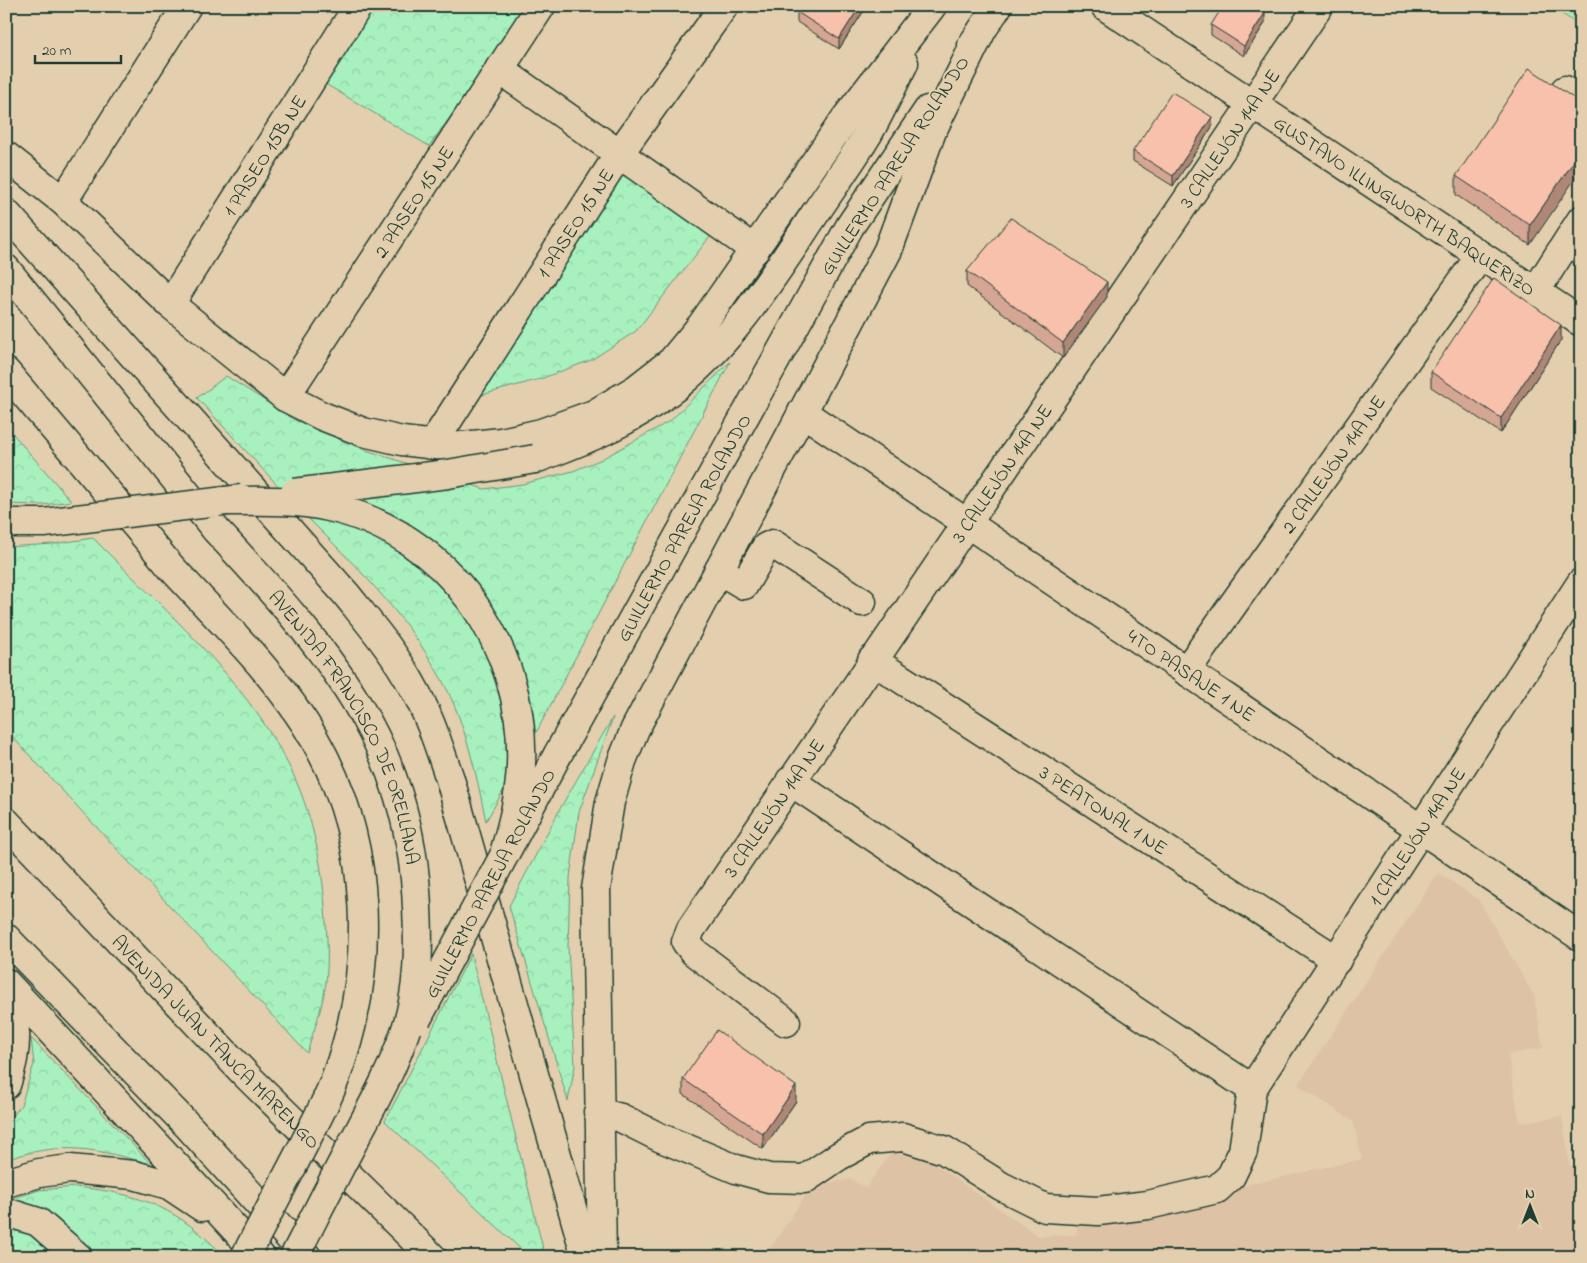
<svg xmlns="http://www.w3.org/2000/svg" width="1587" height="1263" viewBox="0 0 1587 1263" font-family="'Indie Flower',sans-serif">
	<defs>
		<pattern id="park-crowns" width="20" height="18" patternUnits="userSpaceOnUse" patternTransform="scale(1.25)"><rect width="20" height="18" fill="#a8f1bf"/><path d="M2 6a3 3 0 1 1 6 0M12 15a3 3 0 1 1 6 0" fill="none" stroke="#90d0a5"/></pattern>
	</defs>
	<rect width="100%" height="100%" fill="#e3cfad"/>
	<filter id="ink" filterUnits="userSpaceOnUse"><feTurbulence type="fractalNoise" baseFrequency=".02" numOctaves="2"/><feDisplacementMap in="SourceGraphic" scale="10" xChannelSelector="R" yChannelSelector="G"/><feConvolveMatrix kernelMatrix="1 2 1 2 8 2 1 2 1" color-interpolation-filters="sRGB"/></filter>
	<g filter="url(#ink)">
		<path fill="#ddc2a5" d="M1438,873L1478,899L1534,996L1543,1048L1508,1054L1520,1123L1562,1116L1570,1166L1581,1165V1257H764L812,1186L851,1179L866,1188L900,1140L1038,1236L1076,1235L1078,1223L1362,1159L1353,1121L1298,1085Z"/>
		<path fill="url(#park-crowns)" stroke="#64977a" d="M368,6H532L429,146L319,80Z
			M1551,6H1581V27Z
			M620,173L712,234L636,331L591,360L540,379L467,399Z
			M730,362L537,731L486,821C476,774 466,723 442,680C409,619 362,572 313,523C274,482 236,440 197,398L226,376L295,420L366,450L484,489L523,484L573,471L602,459L670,421Z
			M6,426L71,501L43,505L6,504Z
			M93,538C162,608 244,677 289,766C311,809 322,861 325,908C327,938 330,969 323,999C319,1017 312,1035 307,1053L6,730V547L53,544Z
			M613,717L579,812L570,877L568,947L575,1066L568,1101L509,906L561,807Z
			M471,954L545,1257H529L385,1121Z
			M31,1038L152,1165C100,1149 59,1140 6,1160V1126L21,1105L34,1064Z
			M75,1187C142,1193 179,1209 225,1257H6V1201L39,1190Z"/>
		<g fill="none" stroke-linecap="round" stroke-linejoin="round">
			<g stroke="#1f3d34" stroke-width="31">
				<g id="minor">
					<path id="s1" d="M1105,6L1581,322"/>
					<path d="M499,69L755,250"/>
					<path d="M1565,90L1581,100"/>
					<path d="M63,201L187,6"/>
					<path d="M1535,292L1581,220"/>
					<path id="s2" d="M170,304L358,6"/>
					<path id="s3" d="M285,397L541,6"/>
					<path id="s4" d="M802,412L1581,937"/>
					<path id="s5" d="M432,445L619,154L724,6"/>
					<path d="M719,570L744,585L766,547L773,544L862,602"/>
					<path id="s6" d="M872,660L1337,960"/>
					<path id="s7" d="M1186,671L1480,256"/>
					<path d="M790,781L1252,1089"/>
					<path id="s8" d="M786,1022L694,952L686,942L691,929L1319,6"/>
					<path id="s9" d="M598,1112L621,1118L659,1137L736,1169L769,1178L805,1179L839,1156L869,1140L903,1137L944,1150L1001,1186L1045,1208L1098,1211L1148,1205L1217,1189L1231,1176L1243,1151L1252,1089L1581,583"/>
					<path d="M6,1212L38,1222L78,1257"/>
				</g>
			</g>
			<g stroke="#1f3d34" stroke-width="31">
				<g id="major">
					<path d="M972,45L998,6"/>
					<path d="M6,156L63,201L170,304L285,397L322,416L363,432L402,441L453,447L501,442L541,433L594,414L636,389L672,361L701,326L845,119L932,6"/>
					<path d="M6,213L346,594C370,624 394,652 412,685C429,714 439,747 450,779L586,1257"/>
					<path d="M6,269L216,530"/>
					<path d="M6,372L170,566"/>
					<path d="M535,459C584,441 631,422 673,389C727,347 765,289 803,232C824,199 848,167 868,134C881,111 892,87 904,63"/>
					<path id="s10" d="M558,754L850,226L928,110"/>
					<path id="s11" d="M6,822L247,1076L432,1257"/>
					<path d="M6,938L190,1128L307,1257"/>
					<path d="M6,983L261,1257"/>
					<path d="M6,994C20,1024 17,1054 6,1085"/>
					<path d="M6,1183L39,1173L70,1169L134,1175L169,1185L202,1207"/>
					<path d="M602,1257L596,889L610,802L622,761L635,729L888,250L932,131L982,30"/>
				</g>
			</g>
			<use href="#minor" stroke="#e3cfad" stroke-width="28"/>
			<use href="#major" stroke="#e3cfad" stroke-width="28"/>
			<g stroke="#1f3d34" stroke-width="31" stroke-linecap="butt">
				<g id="major-bridge">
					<path d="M294,493L448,474L535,459"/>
					<path d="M223,501C259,501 294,499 329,507C448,534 526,645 521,765C520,795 513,822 505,850"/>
					<path d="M6,523H44L242,499"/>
					<path id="s12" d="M216,530C324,647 410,739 417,907C419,948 419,990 406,1029C394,1066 376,1099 358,1133C336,1174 315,1216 294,1257"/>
					<path d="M170,566C220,621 278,675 315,740C374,843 376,970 335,1079C327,1102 314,1124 303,1146C284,1183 264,1220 245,1257"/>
					<path id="s13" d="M417,1019L558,754"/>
				</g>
			</g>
			<use href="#major-bridge" stroke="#e3cfad" stroke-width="28"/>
		</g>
		<path fill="#d5a693" stroke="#1f3d34" d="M867,6L839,49L797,22V12Z
			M1265,23L1244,56L1211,35V25Z
			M1581,103L1530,245L1456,195V176Z
			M1212,127L1173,186L1133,161V151Z
			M967,271L1107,297L1063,358L967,286Z
			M1561,340L1501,433L1431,387V372Z
			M683,1079L796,1101L763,1149L683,1094Z"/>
		<path fill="#ae8778" stroke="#1f3d34" d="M860,6H867L839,49V39Z
			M1265,13V23L1244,56V46Z
			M1212,117V127L1173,186V176Z
			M1581,151V170L1530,245V225Z
			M1107,282V297L1063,358V343Z
			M1561,325V340L1501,433V418Z
			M796,1086V1101L763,1149V1134Z"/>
		<path fill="#f8c1ab" stroke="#1f3d34" d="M801,6H860L839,39L797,12Z
			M1223,6H1255L1265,13L1244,46L1211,25Z
			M1529,68L1581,103V151L1530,225L1456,176Z
			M1172,92L1212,117L1173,176L1133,151Z
			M1011,218L1107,282L1063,343L967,271Z
			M1494,278L1561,325L1501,418L1431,372Z
			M717,1030L796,1086L763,1134L683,1079Z"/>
	</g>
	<g text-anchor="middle" stroke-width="4" stroke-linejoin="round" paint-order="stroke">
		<g font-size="20" fill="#1f3d34" stroke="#e3cfad">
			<text dy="7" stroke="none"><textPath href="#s8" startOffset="1099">3 CALLEJÓN 14A NE</textPath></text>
			<text dy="7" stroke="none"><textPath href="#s2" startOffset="176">1 PASEO 15B NE</textPath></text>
			<text transform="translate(894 165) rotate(-57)" y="7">GUILLERMO PAREJA ROLANDO</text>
			<text dy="7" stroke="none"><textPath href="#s3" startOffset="234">2 PASEO 15 NE</textPath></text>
			<text dy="7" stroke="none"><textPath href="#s1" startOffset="360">GUSTAVO ILLINGWORTH BAQUERIZO</textPath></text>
			<text dy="7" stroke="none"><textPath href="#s5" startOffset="264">1 PASEO 15 NE</textPath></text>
			<text dy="7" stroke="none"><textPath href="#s7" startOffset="254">2 CALLEJÓN 14A NE</textPath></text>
			<text dy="7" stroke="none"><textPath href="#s8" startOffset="694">3 CALLEJÓN 14A NE</textPath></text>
			<text dy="7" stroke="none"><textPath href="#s10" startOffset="259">GUILLERMO PAREJA ROLANDO</textPath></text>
			<text dy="7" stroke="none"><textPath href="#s4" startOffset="470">4TO PASAJE 1 NE</textPath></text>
			<text dy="7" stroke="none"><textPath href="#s12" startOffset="240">AVENIDA FRANCISCO DE ORELLANA</textPath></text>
			<text dy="7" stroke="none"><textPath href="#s8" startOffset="289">3 CALLEJÓN 14A NE</textPath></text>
			<text dy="7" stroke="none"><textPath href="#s6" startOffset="276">3 PEATONAL 1 NE</textPath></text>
			<text dy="7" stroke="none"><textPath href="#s9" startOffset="1074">1 CALLEJÓN 14A NE</textPath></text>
			<text dy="7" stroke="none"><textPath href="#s13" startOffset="154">GUILLERMO PAREJA ROLANDO</textPath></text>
			<text dy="7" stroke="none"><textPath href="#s11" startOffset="304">AVENIDA JUAN TANCA MARENGO</textPath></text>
		</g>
	</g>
	<rect width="1587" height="1263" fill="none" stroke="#e3cfad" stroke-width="25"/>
	<rect x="12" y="12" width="1562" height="1238" fill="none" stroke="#1f3d34" stroke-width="2" filter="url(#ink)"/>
	<g transform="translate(1530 1206)" stroke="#e3cfad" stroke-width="4" paint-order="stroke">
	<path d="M0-4L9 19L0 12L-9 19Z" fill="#1f3d34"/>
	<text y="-8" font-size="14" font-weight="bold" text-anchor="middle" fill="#1f3d34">N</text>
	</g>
	<path d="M35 55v8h86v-8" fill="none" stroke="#1f3d34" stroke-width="2.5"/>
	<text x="42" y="55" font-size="15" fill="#1f3d34" stroke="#e3cfad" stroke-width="4" paint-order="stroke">20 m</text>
</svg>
